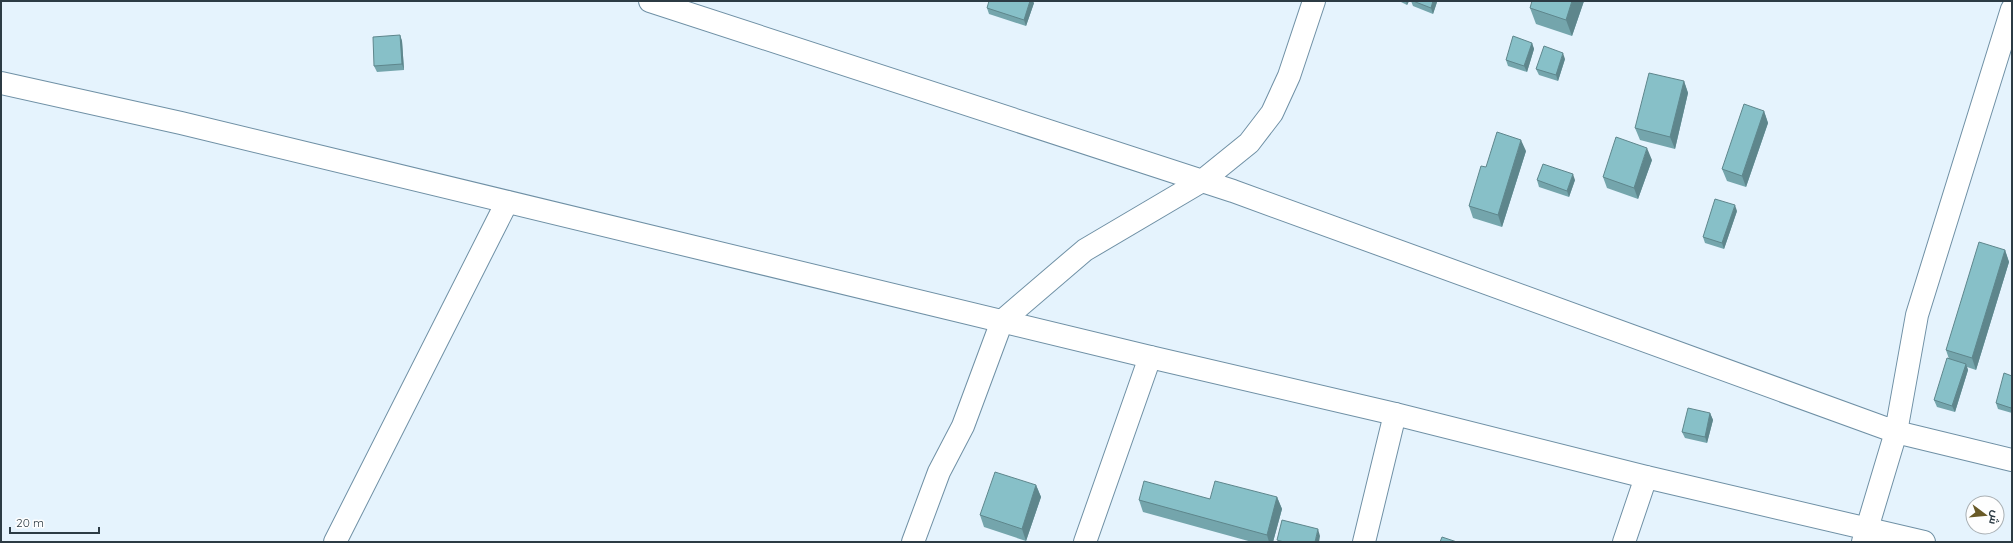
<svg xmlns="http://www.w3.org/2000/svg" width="2013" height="543" viewBox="0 0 2013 543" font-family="Quicksand,Cairo,sans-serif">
	<rect width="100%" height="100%" fill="#e5f3fd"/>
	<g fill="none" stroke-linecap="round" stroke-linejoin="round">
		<g stroke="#6f90a5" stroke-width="24">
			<path id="minor" d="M650,1L1233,191L1896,432L2012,460
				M335,542L507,202
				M913,542L939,472L963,426L1002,321L1085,250L1202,181L1249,143L1272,113L1289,76L1314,1
				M1085,542L1150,357
				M1364,542L1395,414
				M1624,542L1646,477
				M1863,542L1896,432L1917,315L2012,9"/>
		</g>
		<g stroke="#6f90a5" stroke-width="24">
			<path id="primary" d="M1,83L181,123L1150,357L1395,414L1646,477L1924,542"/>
		</g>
		<use href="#minor" stroke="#fff" stroke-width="22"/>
		<use href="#primary" stroke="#fff" stroke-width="22"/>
	</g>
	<path fill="#74a5ac" d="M1399,1H1409L1407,5Z
		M1411,1H1437V2L1433,14L1413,6Z
		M1584,1L1572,36L1536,24L1530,8Z
		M1034,3L1026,26L989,14L987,8Z
		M400,35L402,41L404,70L377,72L374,66Z
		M1532,43L1534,49L1527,72L1508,66L1506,60Z
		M1565,59L1558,81L1539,75L1536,69Z
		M1684,81L1688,93L1675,149L1640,140L1635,128Z
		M1764,111L1768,123L1746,187L1727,181L1722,169Z
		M1526,151L1502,227L1473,218L1469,206L1486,167Z
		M1652,160L1638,199L1607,188L1603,177Z
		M1537,180H1575L1569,197L1539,187Z
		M1737,211L1724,249L1705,243L1703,237Z
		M2005,250L2009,262L1976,370L1967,367L1968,370L1955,412L1937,407L1934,400L1949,359L1946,350Z
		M2012,376V413L1998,409L1996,403Z
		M1710,413L1713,420L1707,443L1685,438L1682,432Z
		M1036,485L1041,497L1026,541L984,527L980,515Z
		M1277,497L1282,509L1273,542H1252L1143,512L1139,500L1210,499Z"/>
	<path fill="#5e868c" d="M1030,1H1033L1034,3L1026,26L1024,20Z
		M1406,1H1409L1407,5Z
		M1433,1H1437V2L1433,14L1431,8Z
		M1572,1H1584L1572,36L1566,20Z
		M400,35L402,41L404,70L402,64Z
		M1532,43L1534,49L1527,72L1524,66Z
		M1563,53L1565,59L1558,81L1556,75Z
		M1684,81L1688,93L1675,149L1670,137Z
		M1764,111L1768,123L1746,187L1742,176Z
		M1521,140L1526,151L1502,227L1498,215Z
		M1647,148L1652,160L1638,199L1634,188Z
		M1573,174L1575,180L1569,197L1567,191Z
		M1735,205L1737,211L1724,249L1722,243Z
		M2005,250L2009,262L1976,370L1972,358Z
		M1966,364L1968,370L1955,412L1952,406Z
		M1710,413L1713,420L1707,443L1705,437Z
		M1036,485L1041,497L1026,541L1022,529Z
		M1277,497L1282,509L1273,542H1269L1267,535Z
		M1318,529L1320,536L1319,542H1315Z"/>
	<path fill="#87c0c8" stroke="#5e868c" d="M989,1H1030L1024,20L987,8Z
		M1413,1H1433L1431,8Z
		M1532,1H1572L1566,20L1530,8Z
		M400,35L402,64L374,66L373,37Z
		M1513,36L1532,43L1524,66L1506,60Z
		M1544,46L1563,53L1556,75L1536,69Z
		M1649,73L1684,81L1670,137L1635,128Z
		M1744,104L1764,111L1742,176L1722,169Z
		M1497,132L1521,140L1498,215L1469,206L1481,166L1486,167Z
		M1616,137L1647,148L1634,188L1603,177Z
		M1543,164L1573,174L1567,191L1537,180Z
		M1715,199L1735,205L1722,243L1703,237Z
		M1979,242L2005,250L1972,358L1946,350Z
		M1947,358L1966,364L1952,406L1934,400Z
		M2004,373L2012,376V405L2011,408L1996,403Z
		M1688,408L1710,413L1705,437L1682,432Z
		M995,472L1036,485L1022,529L980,515Z
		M1144,481L1210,499L1215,481L1277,497L1267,535L1139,500Z
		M1282,520L1318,529L1315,542H1284L1277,540Z
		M1442,537L1457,542H1440Z"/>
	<rect width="2013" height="543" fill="none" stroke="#2c3b44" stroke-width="4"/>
	<g transform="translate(1985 515) rotate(106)"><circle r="19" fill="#fefefe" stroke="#aab0b4"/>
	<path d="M0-3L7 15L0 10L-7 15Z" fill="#695a27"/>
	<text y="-6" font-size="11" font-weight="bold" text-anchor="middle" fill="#2c3b44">ش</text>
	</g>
	<path d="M10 527v6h89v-6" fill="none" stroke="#2c3b44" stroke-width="2"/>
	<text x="16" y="527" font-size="12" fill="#2c3b44" stroke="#fefefe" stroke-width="3" paint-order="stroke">20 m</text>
</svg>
